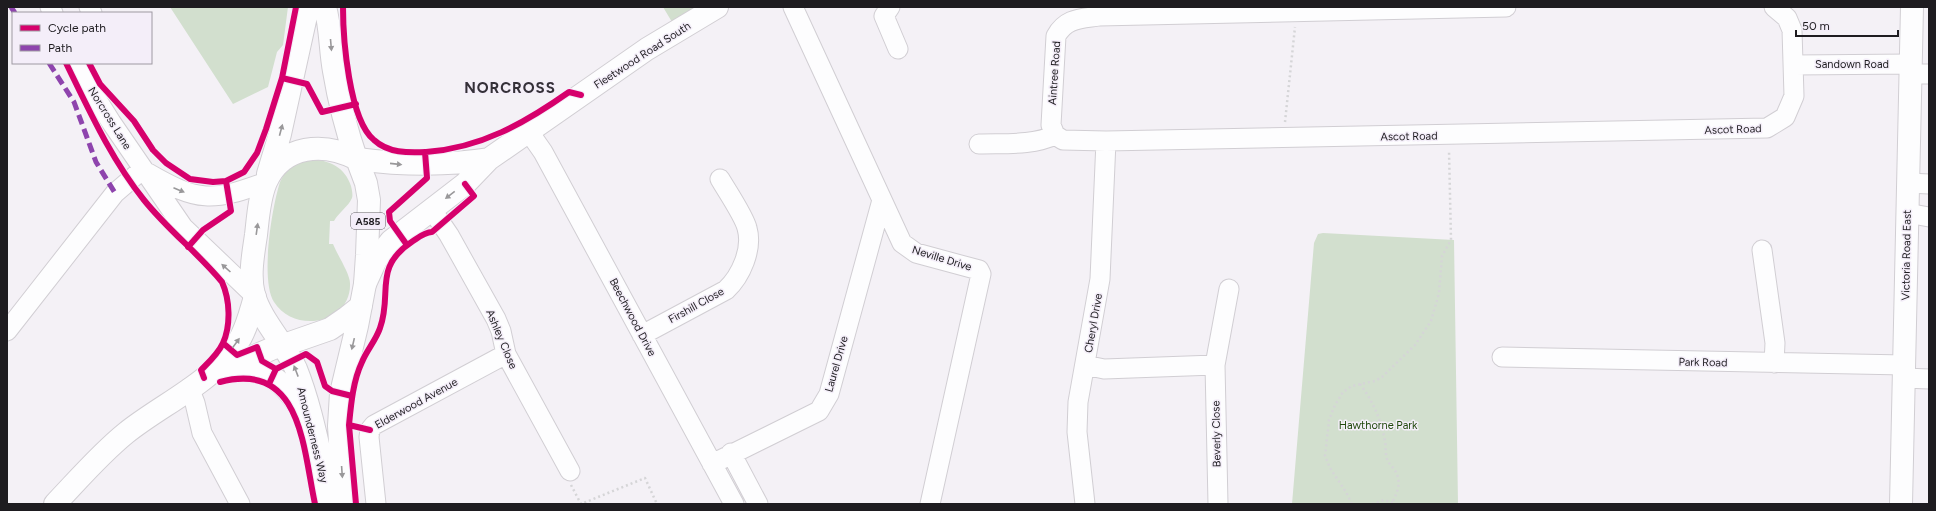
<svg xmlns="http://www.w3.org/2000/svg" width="1936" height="511" viewBox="0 0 1936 511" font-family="Figtree,sans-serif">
	<rect width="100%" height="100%" fill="#f4f1f6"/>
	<path fill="#d2dfce" d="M170,7H288L283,45L277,52L268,87L233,104Z
		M663,7H697L672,22Z
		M310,159C329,160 345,167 351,186C352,190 353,195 352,198C348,207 339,212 334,221H330L329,244H333C337,254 350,274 350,283C352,323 295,335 274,302C260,280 272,207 280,182C286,168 297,163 310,159Z
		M1323,233L1454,240L1458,504H1292L1314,243L1318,234Z"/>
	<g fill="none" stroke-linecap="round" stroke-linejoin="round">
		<g stroke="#d1ced3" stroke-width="21">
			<path id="minor" d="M50,7L53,13
				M89,7L92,13
				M793,7L902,243L916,253L979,270L981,274L930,504
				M890,7L884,16L898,49
				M78,63L91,90L111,122L183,227L254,295
				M1794,65L1911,64
				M1910,74H1929
				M529,132L543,152L734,504
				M1055,135L1051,125L1056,36C1066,18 1080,19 1099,16L1506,7
				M979,144C1003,143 1032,146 1055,135L1063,140L1106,141L1767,128L1785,117L1794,96L1792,30L1787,18L1774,7
				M148,173C198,202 212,202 266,182
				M1908,183L1929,184
				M432,210L449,235L496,319L501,331L506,354L570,471
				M1907,213L1929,217
				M1762,250L1775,343L1774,363
				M7,331L115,193L143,169
				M642,335L726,290C741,276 753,249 747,228C744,216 727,191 720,179
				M1502,357L1905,365
				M1085,365L1104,369L1215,365
				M1904,378L1929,379
				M189,388L195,403L202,433L240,504
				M731,453L758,504
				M712,464L819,411L829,394L882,200
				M376,504L369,437L370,430L374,425L506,354
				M1085,504L1077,432L1078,402L1100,279L1106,141
				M1218,504L1215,365L1229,289"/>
		</g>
		<g stroke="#d1ced3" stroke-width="24">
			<path id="major" d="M357,159C402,165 444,166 489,159
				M365,284L376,260L391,241L465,184L489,159L647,49L717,7
				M231,366L283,344
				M227,368C277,369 285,383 310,423
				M55,504C78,480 100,454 126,433C163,403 217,381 241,337C248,324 251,310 255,297
				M1901,504L1912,7"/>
		</g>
		<g stroke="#d1ced3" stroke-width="24">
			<path id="highway" d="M325,7C331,28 330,50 334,71C339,101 346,129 356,158
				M268,174L280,134L308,7
				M284,345L330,329L346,318L361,306
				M330,504C325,491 325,476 322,462C315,431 308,399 296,369C285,344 261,320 254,295C249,276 253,255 256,235C258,218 259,198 266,182C283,144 324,142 357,159L366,183L369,200L367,255L365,284L357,326L341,393L339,426L344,504"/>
		</g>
		<path stroke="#d5d5d7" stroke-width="2.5" stroke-dasharray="2 3" stroke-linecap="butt" d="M1285,122L1295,27
			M1360,384C1373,401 1381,420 1385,441C1386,447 1385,453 1387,459C1388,463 1392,466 1394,469C1402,480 1398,491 1393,501
			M571,485L581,504L645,478L657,504
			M1352,504L1346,492L1330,468L1325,456L1329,420L1335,405L1343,392L1352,386L1375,381L1382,377L1415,345L1431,321L1439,293L1442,256L1451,240L1449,150
			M1372,504L1384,500L1397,504"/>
		<use href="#minor" stroke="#fdfdfe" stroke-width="19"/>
		<use href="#major" stroke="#fdfdfe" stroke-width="22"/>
		<use href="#highway" stroke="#fdfdfe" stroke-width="22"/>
		<path stroke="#8e44ad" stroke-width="5" stroke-dasharray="10 5" stroke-linecap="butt" d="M11,7L15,13
			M49,63L74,102L96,162L115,193"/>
		<g stroke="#f4eef9" stroke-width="8">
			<path id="cycleway" d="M343,7C343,38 349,120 374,140C388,153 408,153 426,152C481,148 525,123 569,92L581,95
				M66,63C89,110 111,159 144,200C168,230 198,253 222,282C230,300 231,325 223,343C218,354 209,362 201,370L204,378
				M89,63L100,84L134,121L153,150L166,163L190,179L213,182L226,181L244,172L257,153L266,129L282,78L296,7
				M282,78L307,84L322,112L356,104
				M407,245L390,221L389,212L427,178L425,152
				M188,247L203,230L231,211L226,181
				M223,343L237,355L257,347L262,361L276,369
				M220,382C302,360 303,449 315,504
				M269,384L276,369L306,354L317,362L325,386L332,391L352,396
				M349,425L356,504
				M370,430L349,425C351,404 353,381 362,362C367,350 376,340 380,328C393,292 372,268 413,241C419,237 425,232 432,232L474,196L465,184"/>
		</g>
		<use href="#cycleway" stroke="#d6006c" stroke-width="6"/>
	</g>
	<defs><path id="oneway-solid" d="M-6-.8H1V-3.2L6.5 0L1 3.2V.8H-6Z"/></defs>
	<g fill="#99989a">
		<use href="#oneway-solid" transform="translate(331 45) rotate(85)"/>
		<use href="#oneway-solid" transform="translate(281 130) rotate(-75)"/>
		<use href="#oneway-solid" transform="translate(396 164) rotate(6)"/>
		<use href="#oneway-solid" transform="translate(179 190) rotate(23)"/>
		<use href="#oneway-solid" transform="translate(450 195) rotate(142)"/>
		<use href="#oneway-solid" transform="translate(257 229) rotate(-82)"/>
		<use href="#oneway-solid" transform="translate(226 268) rotate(-138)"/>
		<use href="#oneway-solid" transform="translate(236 343) rotate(-54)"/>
		<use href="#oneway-solid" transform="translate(353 344) rotate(103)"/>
		<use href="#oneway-solid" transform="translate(296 371) rotate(-111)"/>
		<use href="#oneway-solid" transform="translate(342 472) rotate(86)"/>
	</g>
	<g text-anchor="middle" stroke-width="3" stroke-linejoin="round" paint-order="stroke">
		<rect fill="#f4eef9" stroke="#5e5b61" stroke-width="1" x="351" y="213" width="34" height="16" rx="3"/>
		<g font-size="10" font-weight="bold" fill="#1e1c20">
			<text x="368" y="225">A585</text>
		</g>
		<g font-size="11" fill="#1e1c20" stroke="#f4eef9">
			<text transform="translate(642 55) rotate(-33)" y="4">Fleetwood Road South</text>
			<text x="1852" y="68">Sandown Road</text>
			<text transform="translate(1054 73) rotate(-86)" y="4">Aintree Road</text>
			<text transform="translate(110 118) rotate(58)" y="4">Norcross Lane</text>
			<text transform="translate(1733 129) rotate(-2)" y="4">Ascot Road</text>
			<text transform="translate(1409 136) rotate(-1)" y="4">Ascot Road</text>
			<text transform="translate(1906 255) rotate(-89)" y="4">Victoria Road East</text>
			<text transform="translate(942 258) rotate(17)" y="4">Neville Drive</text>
			<text transform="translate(696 305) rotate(-29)" y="4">Firshill Close</text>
			<text transform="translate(633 317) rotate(62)" y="4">Beechwood Drive</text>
			<text transform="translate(1093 323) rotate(-80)" y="4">Cheryl Drive</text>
			<text transform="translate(502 339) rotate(67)" y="4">Ashley Close</text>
			<text transform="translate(1703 362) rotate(1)" y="4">Park Road</text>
			<text transform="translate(836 364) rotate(-74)" y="4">Laurel Drive</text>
			<text transform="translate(416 403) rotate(-29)" y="4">Elderwood Avenue</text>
			<text transform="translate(1216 434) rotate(-91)" y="4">Beverly Close</text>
			<text transform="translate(313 435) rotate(76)" y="4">Amounderness Way</text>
		</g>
		<g font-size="11" fill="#21490d" stroke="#f4eef9">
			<text x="1378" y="429">Hawthorne Park</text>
		</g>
		<g font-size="15" font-weight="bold" letter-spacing="1" fill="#343038" stroke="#f4eef9">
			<text x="510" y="93">NORCROSS</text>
		</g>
	</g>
	<rect width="1936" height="511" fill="none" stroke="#1e1c20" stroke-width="16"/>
	<rect x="12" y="12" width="140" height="52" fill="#f4eef9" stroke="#9e9aa2"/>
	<rect x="20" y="25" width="20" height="6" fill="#d6006c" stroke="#9e9aa2"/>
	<text x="48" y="32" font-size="12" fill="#1e1c20">Cycle path</text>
	<rect x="20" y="45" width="20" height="6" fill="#8e44ad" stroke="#9e9aa2"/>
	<text x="48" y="52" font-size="12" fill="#1e1c20">Path</text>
	<path d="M1796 30v6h102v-6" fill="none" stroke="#1e1c20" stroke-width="2"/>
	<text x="1802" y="30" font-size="12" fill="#1e1c20" stroke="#f4eef9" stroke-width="3" paint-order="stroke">50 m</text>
</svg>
